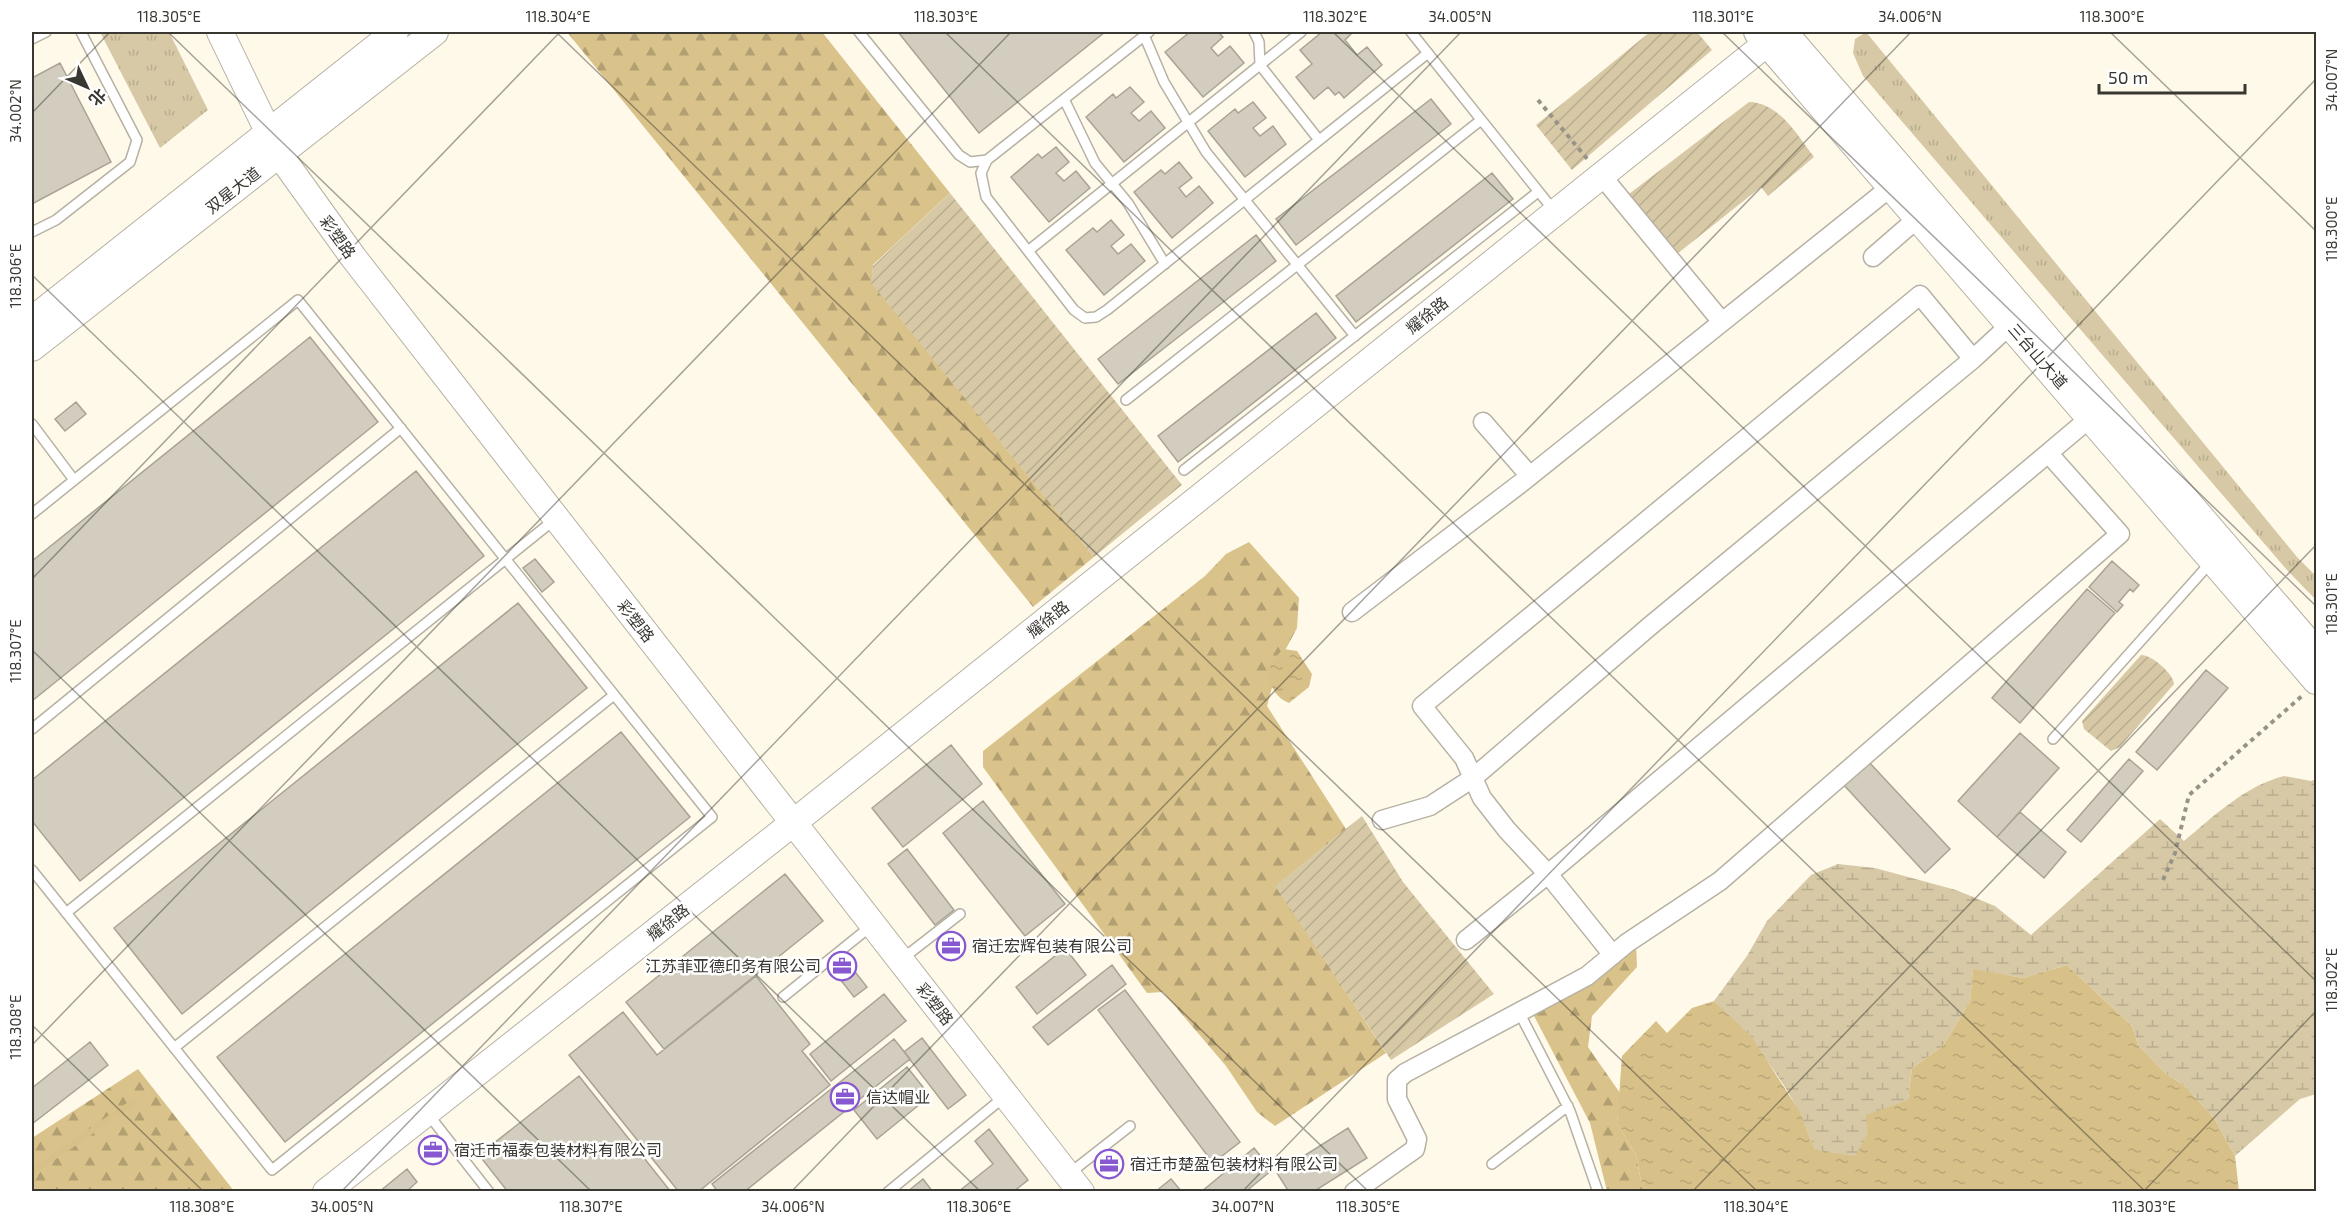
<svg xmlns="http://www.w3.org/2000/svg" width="2348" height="1223" viewBox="0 0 2348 1223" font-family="'Exo 2','Noto Sans SC',sans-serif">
	<defs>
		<pattern id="grass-tufts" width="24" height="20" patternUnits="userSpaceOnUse" patternTransform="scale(1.5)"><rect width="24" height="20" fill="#d7c9a6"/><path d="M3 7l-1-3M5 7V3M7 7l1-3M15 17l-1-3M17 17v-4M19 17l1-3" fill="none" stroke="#b9ad8f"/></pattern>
		<pattern id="forest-firs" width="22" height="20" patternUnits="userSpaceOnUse" patternTransform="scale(1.5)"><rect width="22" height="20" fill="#dac38b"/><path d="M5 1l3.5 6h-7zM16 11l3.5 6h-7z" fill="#b29f72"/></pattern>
		<pattern id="wetland-marsh" width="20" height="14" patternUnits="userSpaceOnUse" patternTransform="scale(1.5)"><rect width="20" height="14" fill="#d7c9a6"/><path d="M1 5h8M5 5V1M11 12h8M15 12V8" fill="none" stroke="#b9ad8f"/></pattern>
		<pattern id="garden-furrows" width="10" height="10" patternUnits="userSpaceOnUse" patternTransform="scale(1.5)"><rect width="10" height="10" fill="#d7c9a6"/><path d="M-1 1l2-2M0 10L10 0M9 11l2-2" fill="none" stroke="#b9ad8f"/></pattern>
		<pattern id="water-ripples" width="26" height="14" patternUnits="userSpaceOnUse" patternTransform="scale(1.5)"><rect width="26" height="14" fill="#d8c189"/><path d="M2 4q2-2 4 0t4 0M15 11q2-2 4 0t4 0" fill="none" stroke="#baa677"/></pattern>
	</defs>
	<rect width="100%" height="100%" fill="#fff9ea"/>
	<path fill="url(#grass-tufts)" d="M100,32H169L208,110L160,148Z
		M1866,32L2297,557L2316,576V600L2287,570L1863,76L1853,53L1855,39Z"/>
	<path fill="url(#forest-firs)" d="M567,32H822L950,193L873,265L872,283L1094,557L1033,607Z
		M1249,542L1299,598L1297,628L1279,662L1267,706L1346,829L1276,886L1386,1053L1275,1126L1257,1112L1226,1066L1163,992L1147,993L983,767V751L1205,576L1226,554Z
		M1636,944L1637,967L1592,1016L1588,1047L1620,1093L1617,1123L1636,1155L1641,1181L1650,1191H1607L1590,1123L1533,1014Z
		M138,1069L234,1191H32V1138Z"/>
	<path fill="url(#wetland-marsh)" d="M2284,776L2311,781L2316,779V1094L2300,1099L2235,1156L2214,1118L2184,1085L2166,1074L2138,1045L2132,1026L2067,965L2023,978L1973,970L1970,1001L1943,1046L1912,1068L1908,1100L1918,1174L1815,1151C1795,1090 1758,1046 1714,1001L1747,956L1767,921L1811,875L1838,864L1875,868L1956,890L1995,906L2031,935L2160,819L2184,841C2214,816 2245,786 2284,776Z"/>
	<path fill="url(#garden-furrows)" d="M1650,32H1697L1712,50L1572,170L1536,125Z
		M1749,102C1780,103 1797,135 1814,157L1768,196L1761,187L1677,254L1629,194Z
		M950,193L1182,485L1094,557L871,283L873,266Z
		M2141,655C2152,655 2173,673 2174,684L2120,747L2111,751L2084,729L2082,721Z
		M1362,816L1403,882L1494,994L1391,1060L1275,886Z"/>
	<path fill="url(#water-ripples)" d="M1283,649L1297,651L1312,674L1309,687L1289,703C1274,697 1269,683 1266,668Z
		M2067,965L2132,1026L2138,1045L2166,1074L2184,1085L2214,1118L2235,1156L2239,1191L1650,1192L1641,1181L1636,1155L1617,1123L1622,1056L1656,1021L1667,1033L1692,1008L1714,1001L1751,1036L1800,1112L1815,1150L1855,1156L1868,1134L1866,1115L1908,1100L1912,1068L1943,1046L1970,1001L1973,969L2023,978Z"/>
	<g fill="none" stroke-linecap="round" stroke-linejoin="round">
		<path stroke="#d8c189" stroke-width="6" d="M32,1172L135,1101"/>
	</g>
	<path fill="#d2cdbe" stroke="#a8a395" stroke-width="1.5" d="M898,32H1105L979,133Z
		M1190,32H1218L1223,37L1211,48L1218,56L1230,46L1244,63L1203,97L1165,52Z
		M1322,32H1353L1345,40L1357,55L1367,47L1382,65L1344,98L1339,92L1335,95L1328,87L1314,99L1296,77L1312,64L1300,50Z
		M60,63L111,162L32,204V78Z
		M1130,87L1144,102L1131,113L1139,121L1151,111L1165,128L1124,162L1086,117L1113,94L1116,98Z
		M1431,99L1451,124L1296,245L1276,219Z
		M1253,102L1266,118L1253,128L1260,136L1273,126L1286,144L1245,177L1208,131L1235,109L1238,113Z
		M1056,147L1069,162L1056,173L1064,181L1076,171L1090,188L1049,222L1011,177L1038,154L1042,158Z
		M1179,162L1192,178L1179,188L1186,197L1199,186L1213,203L1172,238L1134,192L1161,170L1165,174Z
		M1492,173L1513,199L1356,322L1336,296Z
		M1111,220L1124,235L1111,246L1118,254L1131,244L1145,261L1104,295L1066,250L1093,228L1097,232Z
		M1256,235L1276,261L1118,384L1098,359Z
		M1316,313L1336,338L1178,462L1158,436Z
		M310,337L378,422L32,701V561Z
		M76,402L86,414L65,431L55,419Z
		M416,471L484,556L80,881L32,821V780Z
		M535,559L554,582L542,592L523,568Z
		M2112,561L2139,585L2133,592L2130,589L2119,602L2123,605L2117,612L2089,587Z
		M2087,589L2115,613L2020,723L1992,698Z
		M518,603L587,688L182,1014L114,928Z
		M2206,670L2228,688L2157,770L2136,752Z
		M621,732L690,817L285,1142L217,1057Z
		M2020,733L2059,768L1997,837L1958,801Z
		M951,745L982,784L903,847L872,808Z
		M2129,759L2143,771L2081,842L2067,830Z
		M1867,760L1950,849L1925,873L1842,783Z
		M983,801L1065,904L1025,936L943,833Z
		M2020,812L2066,852L2044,878L1997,837Z
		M907,849L954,910L935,925L888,864Z
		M785,874L823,921L664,1049L626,1002Z
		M1065,948L1086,975L1037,1014L1016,987Z
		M845,959L867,987L854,997L832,969Z
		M1112,965L1126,984L1048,1045L1033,1027Z
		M756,976L810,1044L802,1051L830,1085L698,1192H679L569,1055L623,1012L657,1055Z
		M1125,990L1240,1142L1213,1163L1098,1010Z
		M884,994L906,1021L831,1081L810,1054Z
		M922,1038L966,1095L948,1109L904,1052Z
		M894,1039L910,1059L744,1192H718L712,1184Z
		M90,1042L108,1065L32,1124V1088Z
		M907,1067L930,1096L877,1139L854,1110Z
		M579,1076L671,1192H508L479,1155Z
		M1348,1128L1367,1158L1313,1192H1289L1277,1173Z
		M989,1129L1028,1180L1013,1192H958L993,1164L975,1141Z
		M1254,1148L1272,1170L1245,1192H1201Z
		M407,1169L417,1182L406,1192H379Z
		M923,1179L933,1192H907Z
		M1171,1179L1182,1192H1155Z"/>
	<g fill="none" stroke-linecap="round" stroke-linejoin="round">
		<g stroke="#b6b1a3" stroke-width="12">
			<path id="lane" d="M859,32L959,155L970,162L987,160
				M1149,32L987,160L981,173L986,197L1074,310L1085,318L1096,317L1107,310L1428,53
				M1254,32L1259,42L1260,65L1319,140
				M1411,32L1555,212
				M1144,35L1164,82L1206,152L1355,336
				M32,39L46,32
				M1064,99L1095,163L1128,203L1165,264
				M32,232L56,220L130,162L137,140L81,32
				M1028,251L1301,32
				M1126,400L1481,120
				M32,424L74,480
				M1184,470L1538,192
				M32,514L298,300L712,817L272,1170L32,870
				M32,729L401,428
				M2053,739L2211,562
				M66,913L554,520
				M902,959L960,914
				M783,997L871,926
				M1519,1012L1570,1111L1598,1192
				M174,1048L614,695
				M428,1114L489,1192
				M1492,1164L1568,1106
				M1070,1173L1130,1126
				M888,1192L1004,1097"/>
		</g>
		<g stroke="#b6b1a3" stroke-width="21">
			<path id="street" d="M1601,175L1722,322
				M1873,257L1919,217
				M1483,422L1530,476
				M1352,612L1521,483L1892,186
				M1382,820L1430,806L1473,778L1650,626L1973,359L2011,324
				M1466,940L1548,874L2091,417
				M1613,955L1548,874L1507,830L1482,798L1464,758L1422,706L1920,295L1973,359
				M1354,1192L1415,1149L1417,1139L1397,1099V1080L1405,1073L1587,976L1627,943L1720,881L2120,534L2049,454"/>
		</g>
		<g stroke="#b6b1a3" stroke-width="28">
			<path id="secondary" d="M220,32L279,154L353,257L1081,1192
				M1757,32L2316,681
				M1784,32L2316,651
				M32,320L395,32
				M32,348L435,32
				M326,1192L793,823L1767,43"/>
		</g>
		<path stroke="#979389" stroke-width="4" stroke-dasharray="4.5 4.5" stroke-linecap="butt" d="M1538,100L1589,161
			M2163,880L2175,853L2189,795L2302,696"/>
		<use href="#lane" stroke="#fff" stroke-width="9"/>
		<use href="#street" stroke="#fff" stroke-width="18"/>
		<use href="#secondary" stroke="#fff" stroke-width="26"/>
	</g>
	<path fill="none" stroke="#393731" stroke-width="1.5" stroke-opacity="0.45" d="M168,32L1369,1192M556,32L1758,1192M945,32L2146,1192M1333,32L2316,981M1722,32L2316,606M2110,32L2316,231M32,113L110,32M32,275L981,1192M32,579L560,32M32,650L592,1192M32,1025L204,1192M32,1045L1011,32M341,1192L1461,32M791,1192L1911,32M1242,1192L2316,79M1692,1192L2316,545M2143,1192L2316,1011"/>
	<defs>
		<g id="office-ring" transform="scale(1.5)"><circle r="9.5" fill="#fff" stroke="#8858d1" stroke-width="1.5"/><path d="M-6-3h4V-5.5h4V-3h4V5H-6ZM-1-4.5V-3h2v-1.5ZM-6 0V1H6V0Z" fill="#8858d1"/></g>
	</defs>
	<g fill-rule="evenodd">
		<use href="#office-ring" x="951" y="946"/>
		<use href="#office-ring" x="842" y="966"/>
		<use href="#office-ring" x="845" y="1097"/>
		<use href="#office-ring" x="433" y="1150"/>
		<use href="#office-ring" x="1109" y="1164"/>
	</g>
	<g text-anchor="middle" stroke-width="5" stroke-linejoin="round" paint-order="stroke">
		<g font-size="16" fill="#393731" stroke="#fff">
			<text transform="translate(233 190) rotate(-38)" y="6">双星大道</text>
			<text transform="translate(338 237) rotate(54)" y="6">彩塑路</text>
			<text transform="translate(1427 315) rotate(-39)" y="6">耀徐路</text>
			<text transform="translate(2038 356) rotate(49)" y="6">三台山大道</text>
			<text transform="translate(1048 619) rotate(-39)" y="6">耀徐路</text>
			<text transform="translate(636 621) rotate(52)" y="6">彩塑路</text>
			<text transform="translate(668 922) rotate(-38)" y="6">耀徐路</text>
			<text transform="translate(935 1004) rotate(52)" y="6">彩塑路</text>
		</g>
		<g font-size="16" fill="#393731" stroke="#fff" text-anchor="start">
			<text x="972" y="952">宿迁宏辉包装有限公司</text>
			<text x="821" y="972" text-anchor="end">江苏菲亚德印务有限公司</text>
			<text x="866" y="1103">信达帽业</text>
			<text x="454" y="1156">宿迁市福泰包装材料有限公司</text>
			<text x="1130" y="1170">宿迁市楚盈包装材料有限公司</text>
		</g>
	</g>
	<rect width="2348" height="1223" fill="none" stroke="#ffffff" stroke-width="66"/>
	<g transform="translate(87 87) rotate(134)" stroke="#ffffff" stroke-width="4.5" paint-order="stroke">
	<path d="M0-4.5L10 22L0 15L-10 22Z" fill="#393731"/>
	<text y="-9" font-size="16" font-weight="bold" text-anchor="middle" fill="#393731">北</text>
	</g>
	<path d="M2099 84v9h146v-9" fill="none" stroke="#393731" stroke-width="3"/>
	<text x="2108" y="84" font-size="18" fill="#393731" stroke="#ffffff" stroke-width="4.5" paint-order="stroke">50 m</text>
	<rect x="33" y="33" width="2282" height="1157" fill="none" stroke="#393731" stroke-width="2"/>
	<g font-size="15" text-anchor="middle" fill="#393731">
		<text x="169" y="22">118.305°E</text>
		<text x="558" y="22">118.304°E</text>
		<text x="946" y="22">118.303°E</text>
		<text x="1335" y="22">118.302°E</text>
		<text x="1460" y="22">34.005°N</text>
		<text x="1723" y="22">118.301°E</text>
		<text x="1910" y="22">34.006°N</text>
		<text x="2112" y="22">118.300°E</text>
		<text transform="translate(2332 80) rotate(-90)" y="5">34.007°N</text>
		<text transform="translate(16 111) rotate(-90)" y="5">34.002°N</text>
		<text transform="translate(2332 229) rotate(-90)" y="5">118.300°E</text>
		<text transform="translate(16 276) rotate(-90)" y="5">118.306°E</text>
		<text transform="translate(2332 604) rotate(-90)" y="5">118.301°E</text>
		<text transform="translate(16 651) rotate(-90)" y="5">118.307°E</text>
		<text transform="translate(2332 980) rotate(-90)" y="5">118.302°E</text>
		<text transform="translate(16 1027) rotate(-90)" y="5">118.308°E</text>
		<text x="202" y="1212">118.308°E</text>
		<text x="342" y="1212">34.005°N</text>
		<text x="591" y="1212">118.307°E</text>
		<text x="793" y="1212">34.006°N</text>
		<text x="979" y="1212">118.306°E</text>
		<text x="1243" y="1212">34.007°N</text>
		<text x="1368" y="1212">118.305°E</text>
		<text x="1756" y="1212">118.304°E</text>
		<text x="2144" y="1212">118.303°E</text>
	</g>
</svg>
